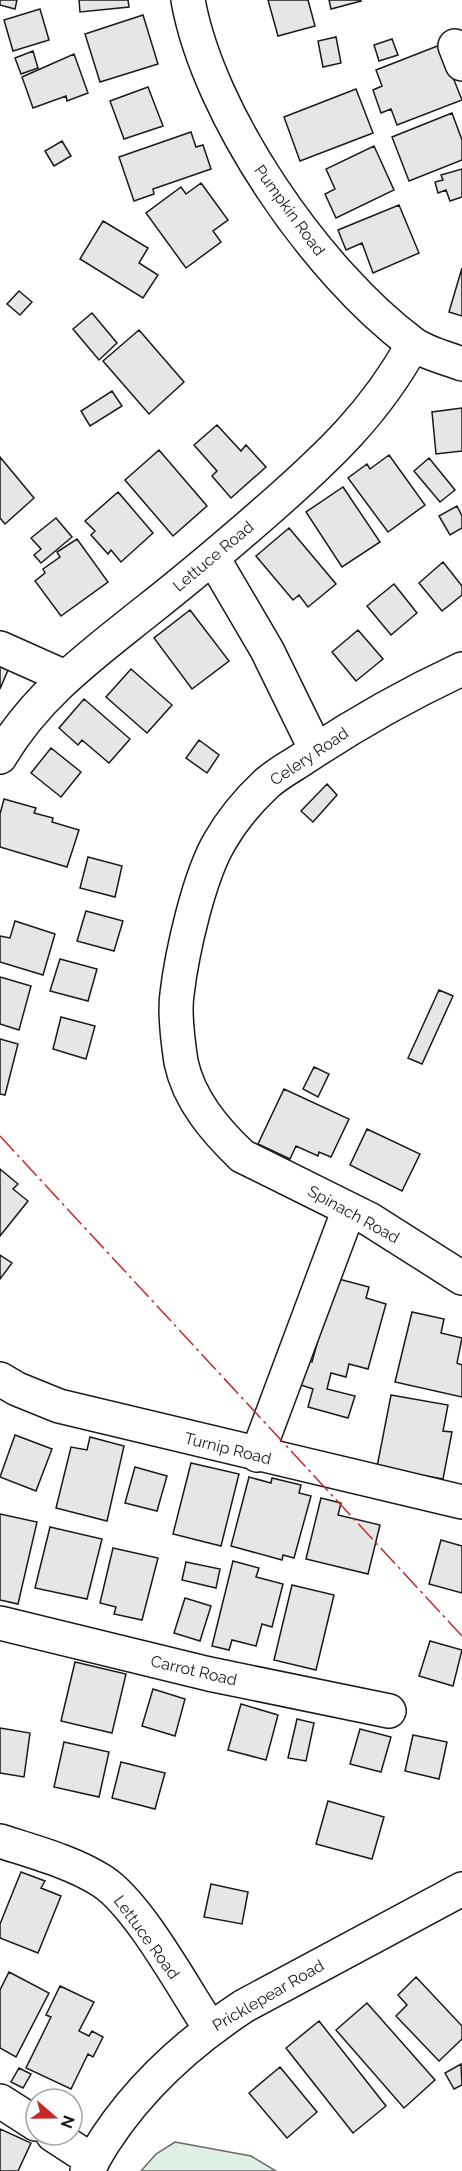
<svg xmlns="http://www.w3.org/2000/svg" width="462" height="2171" viewBox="0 0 462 2171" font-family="Raleway,sans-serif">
	<rect width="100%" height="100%" fill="#fff"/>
	<path fill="#e0efe3" stroke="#6a6a6a" stroke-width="1.5" d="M175,2142L251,2156L276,2171H141L156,2154Z"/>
	<path fill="#e6e6e6" stroke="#1a1a1a" stroke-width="1.5" d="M0,0H17L15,9L0,5Z
		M79,0H128L129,7L80,12Z
		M268,0H308L315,26L278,36Z
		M329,0H360L361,1L331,9Z
		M40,9L49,40L13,51L4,20Z
		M143,15L158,64L100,82L85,34Z
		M336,37L341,63L323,67L318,41Z
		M392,39L398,55L379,61L374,45Z
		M440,45L462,100L397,125L391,109L381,113L373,90L382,86L376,70Z
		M33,51L38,68L21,74L15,58Z
		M74,54L88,93L67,101L66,96L33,108L22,77Z
		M148,87L163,126L124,139L110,101Z
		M356,89L373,133L300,161L284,117Z
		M452,113L462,140V160L409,181L392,137Z
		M191,132L196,147L203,145L211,169L153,189L154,194L134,201L119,157Z
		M62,141L71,156L54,166L45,151Z
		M374,146L394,190L336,218L325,194L335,189L326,169Z
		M462,169V197L450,201L446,190L438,193L435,182L443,180L441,175Z
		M201,183L228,220L213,231L221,242L186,268L146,213L181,187L186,194Z
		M399,205L419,253L373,273L362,243L346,250L338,230Z
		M103,221L148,248L139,263L158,275L143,298L80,259Z
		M462,268V316L449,312Z
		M19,291L32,302L20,315L7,304Z
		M92,313L117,343L99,360L73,329Z
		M139,330L184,382L149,414L103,361Z
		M112,391L122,406L90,426L81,411Z
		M462,408V451L436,454L432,412Z
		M217,425L241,451L246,445L266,467L231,498L212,476L217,471L194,445Z
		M159,450L207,506L173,536L125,480Z
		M389,455L425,505L388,532L348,478L367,464L370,469Z
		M0,457L34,498L5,524L0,518Z
		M429,458L455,490L440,502L414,471Z
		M343,487L380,542L342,567L306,512Z
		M118,492L153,533L121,562L111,550L108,554L91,535L95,531L85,521Z
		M457,506L462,516V528L450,535L439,516Z
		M56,518L72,537L41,563L34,555L41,549L31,538Z
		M289,528L336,584L308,607L299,595L293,600L256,556Z
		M77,539L108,582L61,616L35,581L45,573L43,569L60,557L57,552Z
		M443,562L462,586V595L442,611L419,583Z
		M394,584L417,613L391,635L367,606Z
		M190,610L229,661L192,689L154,638Z
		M358,630L383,659L356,681L332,652Z
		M0,666L8,670L0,689Z
		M131,669L172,705L147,733L106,697Z
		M84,699L130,739L109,763L82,740L78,745L59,728Z
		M199,740L219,755L207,773L186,758Z
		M51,748L81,772L61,797L31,773Z
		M327,784L337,795L313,822L301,811Z
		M4,799L36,808L34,813L53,818L52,822L79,830L67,867L0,847V814Z
		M88,857L122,866L115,897L80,888Z
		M86,911L123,921L114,951L77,941Z
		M15,921L55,934L43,975L0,962V936L10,938Z
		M60,959L97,969L88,1001L50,991Z
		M0,977L31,986L19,1030L0,1024Z
		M439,990L453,996L422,1064L408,1058Z
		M61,1017L95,1026L86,1059L53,1049Z
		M0,1039L18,1044L5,1095L0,1094Z
		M314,1067L329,1074L318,1097L303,1089Z
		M284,1089L349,1119L331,1157L319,1152L318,1156L296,1146L290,1159L258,1144Z
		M367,1129L420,1154L402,1191L350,1165Z
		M0,1169L18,1184L13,1189L28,1201L0,1236Z
		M0,1255L12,1263L0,1279Z
		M335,1278L369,1287L366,1298L386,1304L368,1369L349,1364L346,1377L331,1373L327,1389L355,1396L348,1418L308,1407L313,1389L301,1385L308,1360L312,1362Z
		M412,1312L444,1319L441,1333L462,1338L457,1363L462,1365V1397L395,1382Z
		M391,1395L448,1405L443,1431L452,1432L443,1479L377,1467Z
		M15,1435L52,1449L36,1491L0,1477Z
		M90,1437L124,1446L107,1521L56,1508L71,1447L87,1450Z
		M191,1463L239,1474L221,1546L173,1534Z
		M135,1467L167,1476L157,1511L125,1503Z
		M249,1477L271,1483L272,1478L301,1485L299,1493L311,1496L294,1558L283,1555L282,1560L231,1546Z
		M321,1498L341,1503L338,1515L380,1525L368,1574L306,1559Z
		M0,1514L37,1522L18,1604L0,1600Z
		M50,1527L102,1539L87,1599L35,1588Z
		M441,1540L462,1546V1593L429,1584Z
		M113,1548L158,1558L142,1620L114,1614L116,1607L100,1603Z
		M233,1561L259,1568L256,1577L283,1584L272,1627L262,1624L256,1646L232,1640L229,1650L212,1646Z
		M186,1562L220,1569L216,1588L182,1580Z
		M292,1585L334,1595L316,1670L274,1660Z
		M185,1598L211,1606L200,1641L174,1633Z
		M430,1641L462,1650L453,1686L419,1676Z
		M75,1662L126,1674L112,1733L61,1721Z
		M153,1689L185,1699L175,1736L142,1726Z
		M241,1704L278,1715L266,1760L228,1750Z
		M297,1719L314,1723L306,1761L288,1758Z
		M0,1728L30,1733L24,1777L0,1773Z
		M360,1729L391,1737L381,1772L350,1764Z
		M413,1735L447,1742L439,1779L405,1771Z
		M64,1742L109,1752L99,1797L54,1787Z
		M121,1762L165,1773L155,1809L112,1798Z
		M328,1801L384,1817L372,1859L316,1844Z
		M21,1872L45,1881L41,1888L61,1896L38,1953L0,1938V1924Z
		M211,1884L248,1892L242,1924L204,1917Z
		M9,1972L49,1993L16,2057L0,2048V1990Z
		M416,1977L462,2026V2039L439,2061L396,2016L407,2005L398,1995Z
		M60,1986L94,2002L79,2031L89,2036L92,2031L103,2037L93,2057L88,2054L71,2089L26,2068L51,2017L46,2015Z
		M367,2003L435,2080L404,2108L336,2030Z
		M319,2021L386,2106L353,2133L286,2048Z
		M461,2064L462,2085L454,2089L445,2073Z
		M280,2067L317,2112L287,2138L249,2093Z
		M19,2068L31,2074L23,2088L11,2082Z
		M0,2129L31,2143L18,2171H0Z"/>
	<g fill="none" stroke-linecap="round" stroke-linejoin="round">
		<g stroke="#1a1a1a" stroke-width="36">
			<path id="minor" d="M188,0C209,117 317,272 412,343C425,353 446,358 462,364
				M455,46L462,64
				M213,558L267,650L316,750
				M0,648L65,677
				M462,669C408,694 357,723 307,756C294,765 278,773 266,784C248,801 232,820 220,841C199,876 182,952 177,994C174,1014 178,1042 181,1062C189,1100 215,1130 242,1156L369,1219L462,1278
				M0,757C36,695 93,654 148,610C190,577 230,543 270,508C328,457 376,412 413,344
				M0,1379L17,1389L59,1406L462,1502
				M257,1455L349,1209
				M0,1623L209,1674L389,1711
				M0,1841C34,1852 72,1862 102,1881C139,1905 184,1989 210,2028
				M0,2101L36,2124
				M53,2135L93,2161
				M87,2171C123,2102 180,2048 244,2006L462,1889"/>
		</g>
		<use href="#minor" stroke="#fff" stroke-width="33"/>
		<path stroke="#c62828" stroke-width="1.5" stroke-dasharray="21 4.5 3 4.5" stroke-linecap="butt" d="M0,1136L462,1636"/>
	</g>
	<g text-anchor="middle" stroke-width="4.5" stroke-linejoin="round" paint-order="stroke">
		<g font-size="16" fill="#1a1a1a" stroke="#fff">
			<text transform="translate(290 210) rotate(54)" y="6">Pumpkin Road</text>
			<text transform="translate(213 556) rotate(-40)" y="6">Lettuce Road</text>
			<text transform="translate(309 756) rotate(-34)" y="6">Celery Road</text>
			<text transform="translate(354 1214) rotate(29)" y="6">Spinach Road</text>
			<text transform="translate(228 1448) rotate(14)" y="6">Turnip Road</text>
			<text transform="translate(194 1670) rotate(13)" y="6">Carrot Road</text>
			<text transform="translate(147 1937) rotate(54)" y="6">Lettuce Road</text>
			<text transform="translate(268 1995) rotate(-30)" y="6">Pricklepear Road</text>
		</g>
	</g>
	<g transform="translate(54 2117) rotate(110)"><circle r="28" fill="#ffffff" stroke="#a3a3a3" stroke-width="1.5"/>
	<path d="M0-4.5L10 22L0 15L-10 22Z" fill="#c62828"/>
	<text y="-9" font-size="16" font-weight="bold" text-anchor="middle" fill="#1a1a1a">N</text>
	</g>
</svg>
